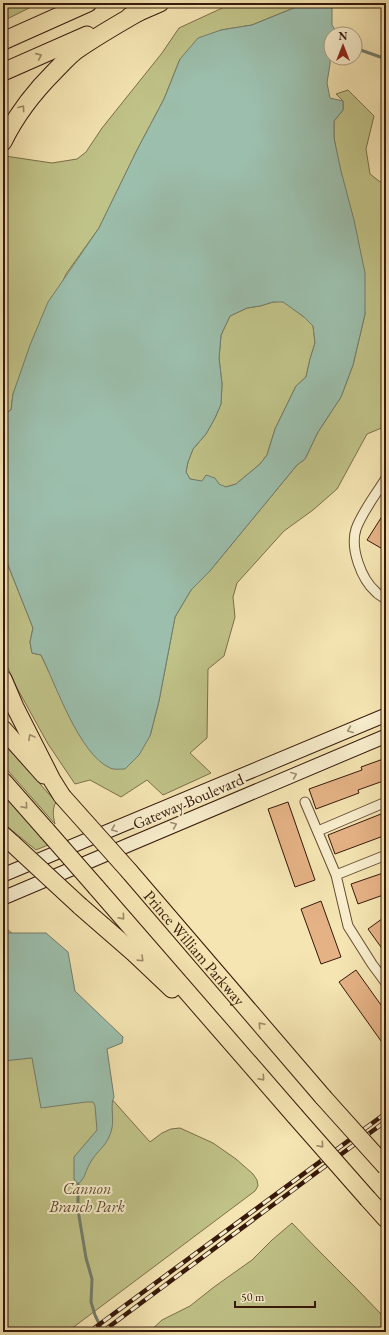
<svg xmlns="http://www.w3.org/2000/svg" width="389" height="1335" viewBox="0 0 389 1335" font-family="'EB Garamond',serif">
	<rect width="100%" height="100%" fill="#f4e5b2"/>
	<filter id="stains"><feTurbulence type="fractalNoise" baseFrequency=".005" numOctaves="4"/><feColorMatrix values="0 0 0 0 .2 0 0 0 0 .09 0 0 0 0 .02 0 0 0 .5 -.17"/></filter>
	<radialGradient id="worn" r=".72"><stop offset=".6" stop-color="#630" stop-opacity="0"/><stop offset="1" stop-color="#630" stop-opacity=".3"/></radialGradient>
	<path fill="#c0c388" stroke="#7c6e4a" d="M3,3H39L3,21Z
		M233,3H306L252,25L221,30L180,59L164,99L137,150L99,228L66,274L13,394L11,410L3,415V164L5,156L52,163L77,159L86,152L102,128L162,53L179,28Z
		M348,90L374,116L366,149L370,174L379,181L386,185V428L384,427L367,434L337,489L313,510L284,531L237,583L233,597L235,617L224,656L208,669L207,738L190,753L211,773L163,795L147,780L121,797L90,780L75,784L48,744L17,688L3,657V538L8,565L33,628L30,642L32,653L41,655L49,672L150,736L159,701L175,617L191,590L209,572L297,465L305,459L318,432L341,397L353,365L365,314L334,138V121L343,110V101L336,94Z
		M283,301L304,317L313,326L315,343L310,359L306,377L296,386L275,429L267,455L260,464L236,484L226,487L190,479L186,472L188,462L193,449L206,434L215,418L221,404L222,384L219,358L221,335L230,316L247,308L260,306L273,302Z
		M3,742L56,802C52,809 53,816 55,824L3,765Z
		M3,794L48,845L36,850L3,823Z
		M3,925L19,940L27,1004L150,1142L162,1133L171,1129L180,1128L213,1143L236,1159L253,1174L257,1180L258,1186L255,1191L67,1332H3Z
		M292,1223C321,1254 352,1283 381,1314L386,1319V1332H149L162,1320L190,1306L214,1287L252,1260L272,1240Z"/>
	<path fill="#9cbfad" stroke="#747d6c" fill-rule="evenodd" d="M306,3H332V25L338,34H331L330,64L327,83L330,98L343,101V110L334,121V138L341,171L354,220L365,273V314L353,365L341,397L318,432L305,459L297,465L209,572L191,590L175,617L159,701L150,736L139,755L125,769C120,769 114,770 110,768C79,754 56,685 41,655L32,653L30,642L33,628L8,565L3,538V415L11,410L13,394L30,345L48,302L99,228L137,150L164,99L180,59L198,38L221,30L252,25ZM273,302H283L304,317L313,326L315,343L310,359L306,377L296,386L275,429L267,455L260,464L236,484L226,487L219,484L215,478L206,475L202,481L190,479L186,472L188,462L193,449L206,434L215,418L221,404L222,384L219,358L221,335L230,316L247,308L260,306Z
		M3,933H46L68,952L75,991L123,1037L122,1043L107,1049L114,1097C110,1104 114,1117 112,1128C108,1147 96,1150 89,1165C85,1172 85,1179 78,1184L74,1179V1157L97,1130L95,1106L93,1102H86L41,1108L32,1058L3,1061Z"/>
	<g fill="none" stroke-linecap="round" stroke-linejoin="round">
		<path stroke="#747d6c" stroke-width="3" d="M355,48L386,59
			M78,1184V1210L86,1258L92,1279L91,1302L95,1315L103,1332"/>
	</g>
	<path fill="#e4b285" stroke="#37190b" d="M386,510V551L367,540Z
		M386,758V780L358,790L359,793L316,809L309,789L362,770L361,767Z
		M288,802L315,880L295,887L268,809Z
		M386,812V835L335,854L328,835Z
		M386,872V894L358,904L351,884Z
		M321,901L341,957L321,964L301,909Z
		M386,916V954L368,929Z
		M356,970L386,1012V1048L339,982Z"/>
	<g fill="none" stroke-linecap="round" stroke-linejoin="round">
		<g stroke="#664c35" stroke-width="11">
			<path id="street" d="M386,478C377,493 362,512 356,529C350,548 361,579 376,592C378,595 383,597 386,599
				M305,802L336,875L348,926L372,964L386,983
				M318,831L386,802
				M336,875L386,855"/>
		</g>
		<g stroke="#37190b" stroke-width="15">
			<path id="secondary" d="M3,875L386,715
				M3,898L386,736"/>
		</g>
		<g stroke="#37190b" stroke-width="19">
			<g id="highway">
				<path d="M130,16L160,3"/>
				<path d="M3,41L88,3"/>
				<path d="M3,72L87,35"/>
				<path d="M3,142C16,115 33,93 55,71C62,64 69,56 77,50C97,36 118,24 139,12"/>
				<path d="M3,679L15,707L52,780L62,796"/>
				<path d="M3,729L44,775"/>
				<path d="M3,781L47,831"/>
				<path d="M3,835L13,844"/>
				<path id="s1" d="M129,871L323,1097"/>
				<path d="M96,887L295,1116"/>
				<path d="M80,906L134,953L172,989"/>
				<path d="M368,1199L386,1219"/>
			</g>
		</g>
		<use href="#street" stroke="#f8eecd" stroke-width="9"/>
		<use href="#secondary" stroke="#f8eecd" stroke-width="13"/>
		<use href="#highway" stroke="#f4e5b2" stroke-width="17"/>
		<g stroke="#37190b" stroke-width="4.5">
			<path id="rail" d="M89,1332L386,1113
				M102,1332L386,1121"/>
		</g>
		<use href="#rail" stroke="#f8eecd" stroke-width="3" stroke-dasharray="9" stroke-linecap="butt"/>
		<g stroke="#37190b" stroke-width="19" stroke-linecap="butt">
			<path id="highway-bridge" d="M62,796L129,871
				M47,831L96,887
				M13,844L80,906
				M323,1097L386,1167
				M295,1116L368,1199"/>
		</g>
		<use href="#highway-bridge" stroke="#f4e5b2" stroke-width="17"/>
	</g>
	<defs><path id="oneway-chevron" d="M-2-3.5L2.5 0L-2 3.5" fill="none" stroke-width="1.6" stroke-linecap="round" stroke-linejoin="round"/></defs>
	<g stroke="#9f8967">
		<use href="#oneway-chevron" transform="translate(39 56) rotate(-24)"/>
		<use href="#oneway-chevron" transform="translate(22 108) rotate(-54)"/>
		<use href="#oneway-chevron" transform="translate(31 737) rotate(-118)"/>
		<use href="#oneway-chevron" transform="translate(25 806) rotate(49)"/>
		<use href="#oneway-chevron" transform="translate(122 917) rotate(49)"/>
		<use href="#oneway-chevron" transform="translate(141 959) rotate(44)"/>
		<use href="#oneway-chevron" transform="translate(261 1025) rotate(-131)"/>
		<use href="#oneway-chevron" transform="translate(262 1078) rotate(49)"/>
		<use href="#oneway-chevron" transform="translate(321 1145) rotate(49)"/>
	</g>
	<g stroke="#a18e76">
		<use href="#oneway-chevron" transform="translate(350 730) rotate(157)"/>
		<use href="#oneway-chevron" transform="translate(294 775) rotate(-23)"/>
		<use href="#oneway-chevron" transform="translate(174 825) rotate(-23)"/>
		<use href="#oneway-chevron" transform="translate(114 829) rotate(157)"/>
	</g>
	<g text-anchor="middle" stroke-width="4" stroke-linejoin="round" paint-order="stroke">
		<g font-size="16" fill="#37190b" stroke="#f8eecd">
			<text transform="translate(188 801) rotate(-23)" y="6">Gateway Boulevard</text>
			<text dy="6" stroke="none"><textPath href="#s1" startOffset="101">Prince William Parkway</textPath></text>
		</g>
		<g font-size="16" font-style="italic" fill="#604c30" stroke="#f8eecd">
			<text x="87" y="1194">Cannon<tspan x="87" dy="18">Branch Park</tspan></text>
		</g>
	</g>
	<rect width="389" height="1335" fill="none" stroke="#f4e5b2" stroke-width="16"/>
	<rect x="4" y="4" width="381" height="1327" fill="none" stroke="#37190b" stroke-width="2"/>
	<rect x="8" y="8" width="373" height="1319" fill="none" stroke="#37190b"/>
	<g transform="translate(343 46)"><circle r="19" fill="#f8eecd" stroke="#ab997f"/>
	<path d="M0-3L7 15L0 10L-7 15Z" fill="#8f2418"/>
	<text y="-6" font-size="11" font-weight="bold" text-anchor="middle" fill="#37190b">N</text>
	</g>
	<path d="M235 1301v6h80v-6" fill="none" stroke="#37190b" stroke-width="2"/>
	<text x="241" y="1301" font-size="12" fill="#37190b" stroke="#f8eecd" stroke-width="3" paint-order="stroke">50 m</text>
	<rect width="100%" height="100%" filter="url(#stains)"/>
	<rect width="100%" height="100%" fill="url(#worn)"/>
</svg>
